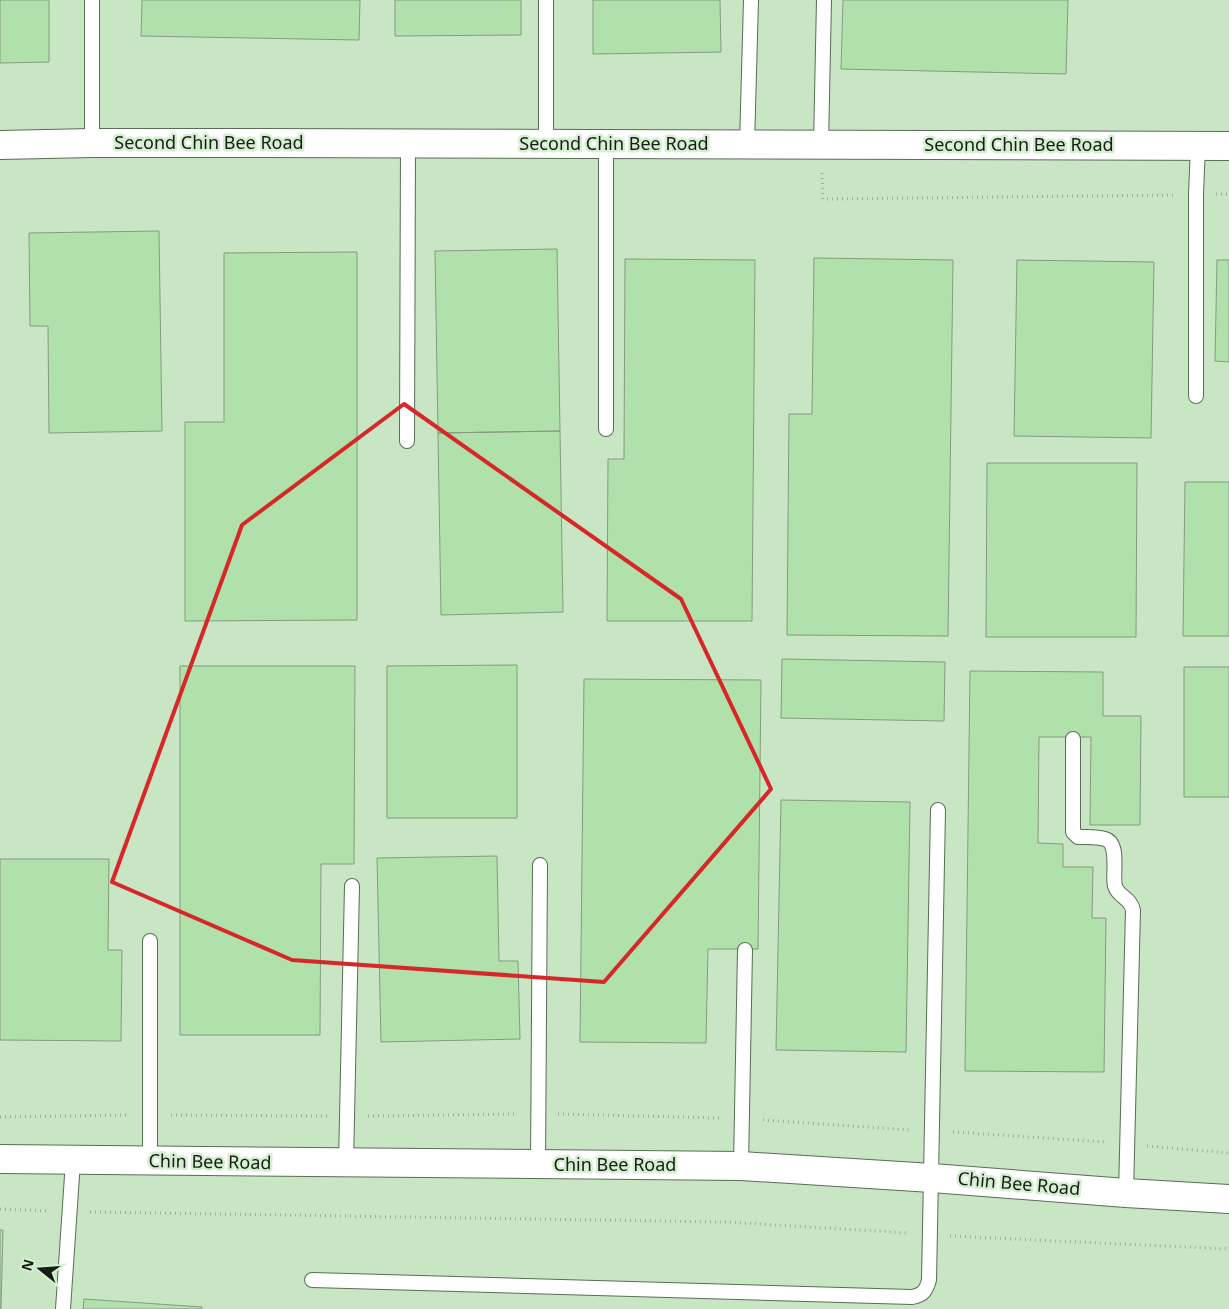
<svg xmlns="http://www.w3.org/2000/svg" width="1229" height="1309" viewBox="0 0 1229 1309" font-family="'Noto Sans',sans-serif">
	<rect width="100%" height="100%" fill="#d6efd2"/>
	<path fill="#c8e6c3" d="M0,0H1229V1309H0Z"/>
	<path fill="#b1e1aa" stroke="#849b80" d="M0,0H49V62L0,63Z
		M142,0H360L359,40L141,36Z
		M395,0H521V35L395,36Z
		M593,0H720L721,52L593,54Z
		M843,0H1068L1066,74L841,69Z
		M159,231L162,431L49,433L48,326H30L29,233Z
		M557,249L560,431L438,433L435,251Z
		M357,252V620L185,621V422H224V253Z
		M814,258L953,260L948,636L787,635L789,414H812Z
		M625,259L755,260L752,621H607L608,459H624Z
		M1017,260L1154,262L1151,438L1014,436Z
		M1217,260H1229V362L1215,361Z
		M560,431L563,612L441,615L438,433Z
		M987,463H1137L1136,637H986Z
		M1185,482H1229V636H1183Z
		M782,659L945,662L944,721L781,718Z
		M517,665V818H387V666Z
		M180,666H355L354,864H321L320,1035H180Z
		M1184,667H1229V797H1184Z
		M970,671L1103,672V716H1141L1140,825H1090L1091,737H1039L1038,843L1063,844V867H1093L1092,918H1106L1104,1072L965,1071Z
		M584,679L761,680L758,949H708L706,1043L580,1042Z
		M781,800L910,802L906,1052L776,1050Z
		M497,856L499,961H518L520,1039L381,1042L377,858Z
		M0,859H109L108,950H122L121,1041L0,1040Z
		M0,1230H3L1,1309H0Z
		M84,1299L202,1307V1309H83Z"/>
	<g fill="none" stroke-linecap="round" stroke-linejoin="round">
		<g stroke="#586e54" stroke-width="16">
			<path id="service" d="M546,0V144
				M92,143V0
				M606,144V429
				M747,145L751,0
				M821,145L824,0
				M1196,396V194L1198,146
				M407,441L408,144
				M1073,739V832L1078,837C1086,837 1097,836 1105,839C1120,843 1112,874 1115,886C1118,897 1130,897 1133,910L1126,1193
				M150,1161V941
				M346,1163L352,886
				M538,1165L540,865
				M741,1166L745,950
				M312,1280L912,1297C923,1295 926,1291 929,1280L938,810
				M63,1309L73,1161"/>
		</g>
		<g stroke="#586e54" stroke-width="30">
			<path id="minor" d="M0,145L92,143H260L1229,146
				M0,1159L741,1166L932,1178L1126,1193L1229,1199"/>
		</g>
		<path stroke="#9baf98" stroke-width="3" stroke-dasharray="1 4" stroke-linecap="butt" d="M822,173L823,199L1175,195
			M1216,194H1229
			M558,1114L722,1118
			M171,1115L327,1116
			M368,1116L517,1114
			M0,1117L129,1115
			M763,1120L911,1130
			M953,1132L1106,1142
			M1147,1146L1229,1153
			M0,1209L49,1211
			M90,1212L725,1222L909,1233
			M950,1236L1229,1249"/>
		<use href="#service" stroke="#fff" stroke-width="14"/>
		<use href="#minor" stroke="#fff" stroke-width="28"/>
	</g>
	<path fill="none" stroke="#d62828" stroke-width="4" stroke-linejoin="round" d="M404,404L681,599L771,789L604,982L292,960L112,882L242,525Z"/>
	<g text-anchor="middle" stroke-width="5" stroke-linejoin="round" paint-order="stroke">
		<g font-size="18" fill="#151e13" stroke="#d6efd2">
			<text x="209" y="149">Second Chin Bee Road</text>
			<text x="614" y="150">Second Chin Bee Road</text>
			<text x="1019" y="151">Second Chin Bee Road</text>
			<text transform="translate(210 1162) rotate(1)" y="6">Chin Bee Road</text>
			<text x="615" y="1171">Chin Bee Road</text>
			<text transform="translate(1019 1184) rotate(5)" y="6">Chin Bee Road</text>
		</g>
	</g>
	<g transform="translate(40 1269) rotate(287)" stroke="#d6efd2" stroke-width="4" paint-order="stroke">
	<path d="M0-4L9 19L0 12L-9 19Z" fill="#151e13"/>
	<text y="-8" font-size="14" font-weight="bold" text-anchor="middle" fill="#151e13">N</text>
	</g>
</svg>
